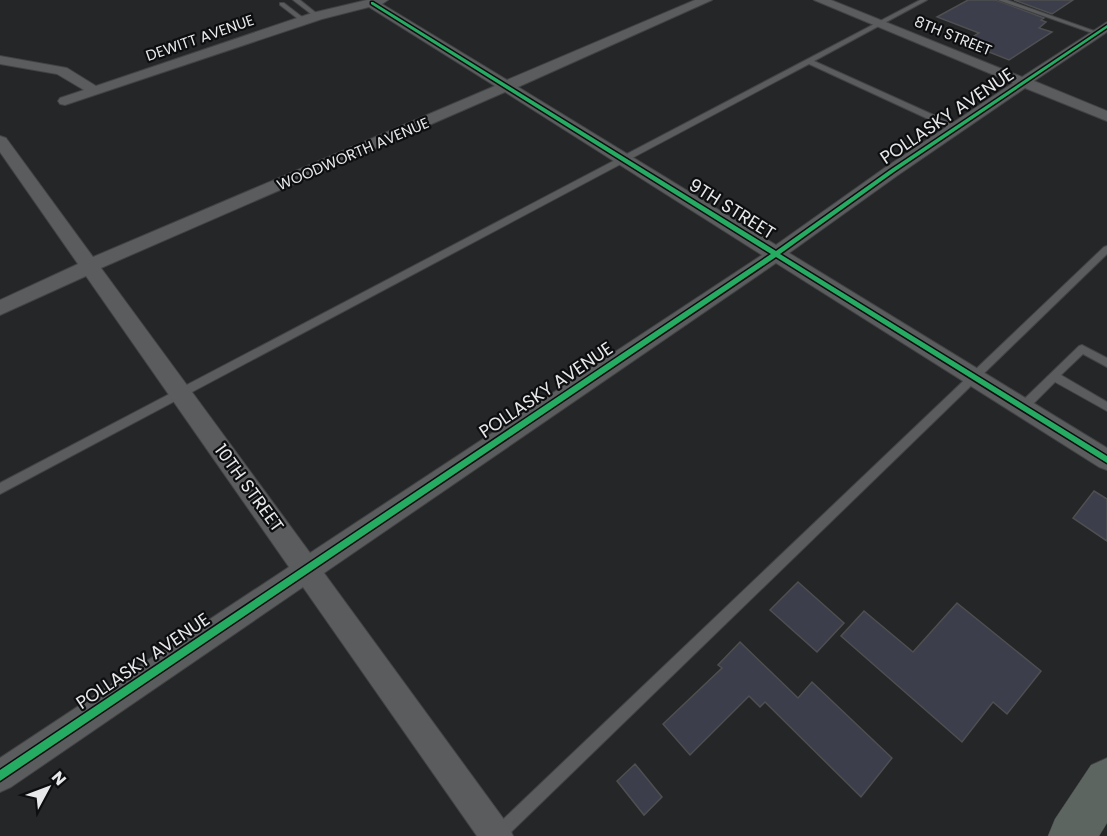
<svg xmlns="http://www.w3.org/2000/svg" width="1107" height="836" viewBox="0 0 1107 836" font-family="Poppins,sans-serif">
	<rect width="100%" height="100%" fill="#252627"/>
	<path fill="#3d3e4b" stroke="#4e4f50" stroke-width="1.5" d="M968,0H996L1044,18L1041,20L1046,22L1039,28L1052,32L1009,60L964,42L979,33L937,17Z
		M1014,0H1073L1052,14Z
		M1094,491L1107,499V541L1073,518Z
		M798,582L844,623L817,652L770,610Z
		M957,603L1041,671L1007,714L993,702L962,742L841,636L864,611L913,652Z
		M740,642L798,698L812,682L892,758L861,797L765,702L760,707L749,696L690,755L663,724L722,668L718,665Z
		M635,764L662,797L644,815L617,781Z"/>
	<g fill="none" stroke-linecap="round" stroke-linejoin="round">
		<g stroke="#414244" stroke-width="2">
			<path id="lane" d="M293,0H300L320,16L315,17Z
				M920,0H927L814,61L958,126V130H952L809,64L0,494V483Z
				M998,0H1007L1100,33L1095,34Z
				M280,3H284L306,20V22H302L280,5Z
				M1107,246V254L507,836H493L491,833L494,828L1104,247Z
				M1082,345L1107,358V367L1083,354L1061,375L1107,402V411L1055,382L1027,410H1019L1018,407L1019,404L1079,346Z"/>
		</g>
		<g stroke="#414244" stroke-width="2">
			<path id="street" d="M367,0H388L382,4L507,80L695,0H712L518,87L776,245L886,167L1013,83L814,0H831L1022,77L1107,22V32L1034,81L1107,111V121L1025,88L898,175L789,253L1107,448V470L1099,467L776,263L324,573L508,825L513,836H477L303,587L11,787L0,792V758L289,567L86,276L0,315V300L78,264L0,152V136L6,138L93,257L495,86L369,7L322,19L65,105L60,104L58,101L60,98L84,90L57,74L0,64V56L67,68L96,86L312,13ZM505,92L762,255L310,553L101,268Z"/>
		</g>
		<g stroke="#414244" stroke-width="1">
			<path id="primary" d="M1107,758V823L1099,836H1048L1055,819L1091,765Z"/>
		</g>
		<use href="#lane" fill="#5b5c5d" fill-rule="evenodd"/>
		<use href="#street" fill="#5b5c5d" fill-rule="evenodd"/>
		<use href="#primary" fill="#5c655f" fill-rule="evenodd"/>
		<g stroke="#0d0e0f" stroke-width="3">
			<path id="cycleway" d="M371,2H373L776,251L890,170L1107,25V28L894,172L780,254L1107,456V463L776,257L0,781V770L771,254L371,4Z"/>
		</g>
		<use href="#cycleway" fill="#26ab63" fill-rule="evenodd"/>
	</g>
	<g text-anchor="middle" stroke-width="4.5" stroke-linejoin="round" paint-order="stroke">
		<g font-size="15" fill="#e7e8ea" stroke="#0d0e0f">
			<text transform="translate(953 36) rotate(22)" y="5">8TH STREET</text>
			<text transform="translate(200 38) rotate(-19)" y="5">DEWITT AVENUE</text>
			<text transform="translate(353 154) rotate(-23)" y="5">WOODWORTH AVENUE</text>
		</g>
		<g font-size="18" fill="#e7e8ea" stroke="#0d0e0f">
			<text transform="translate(947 116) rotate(-34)" y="6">POLLASKY AVENUE</text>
			<text transform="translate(732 209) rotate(32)" y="6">9TH STREET</text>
			<text transform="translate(546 390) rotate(-34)" y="6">POLLASKY AVENUE</text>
			<text transform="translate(249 488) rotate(54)" y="6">10TH STREET</text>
			<text transform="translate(143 661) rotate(-34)" y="6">POLLASKY AVENUE</text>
		</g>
	</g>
	<g transform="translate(48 788) rotate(49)" stroke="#0d0e0f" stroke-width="4.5" paint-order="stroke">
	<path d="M0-4.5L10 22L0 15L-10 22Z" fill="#e7e8ea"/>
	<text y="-9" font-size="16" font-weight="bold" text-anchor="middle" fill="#e7e8ea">N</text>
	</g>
</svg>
